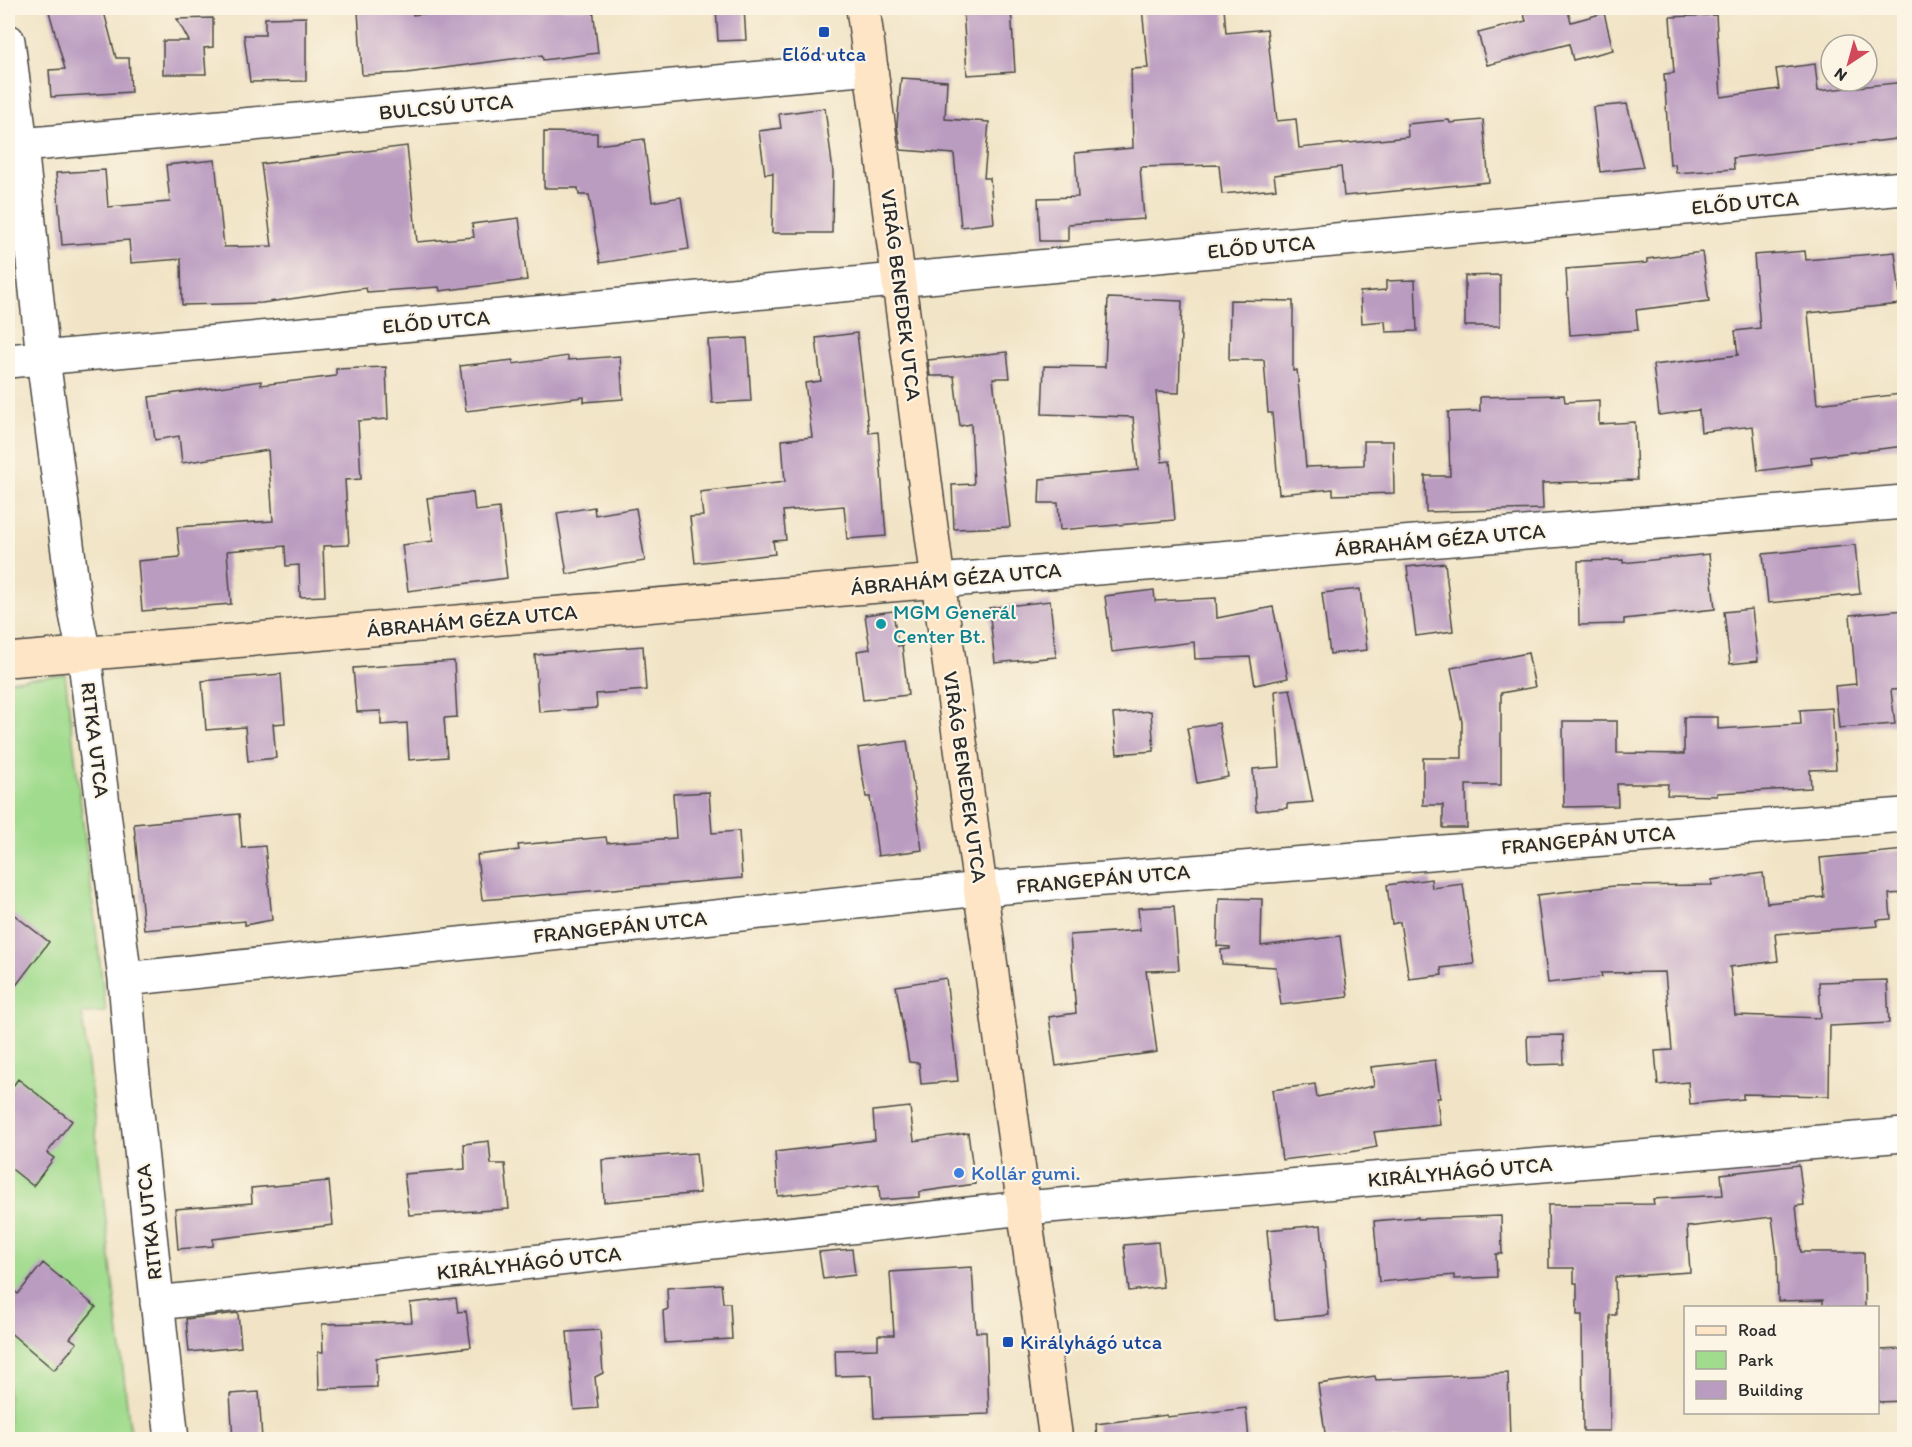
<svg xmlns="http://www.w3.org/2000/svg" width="1912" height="1447" viewBox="0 0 1912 1447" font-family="Itim,sans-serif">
	<rect width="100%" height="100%" fill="#fcf5e5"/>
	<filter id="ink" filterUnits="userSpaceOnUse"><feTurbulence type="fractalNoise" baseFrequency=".0167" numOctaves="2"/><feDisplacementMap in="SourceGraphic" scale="12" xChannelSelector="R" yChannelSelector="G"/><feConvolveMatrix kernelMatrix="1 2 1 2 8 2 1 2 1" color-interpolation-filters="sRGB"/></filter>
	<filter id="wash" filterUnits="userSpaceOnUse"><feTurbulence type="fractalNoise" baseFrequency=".008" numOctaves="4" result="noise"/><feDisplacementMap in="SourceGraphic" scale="24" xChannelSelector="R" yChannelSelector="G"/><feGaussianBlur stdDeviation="1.35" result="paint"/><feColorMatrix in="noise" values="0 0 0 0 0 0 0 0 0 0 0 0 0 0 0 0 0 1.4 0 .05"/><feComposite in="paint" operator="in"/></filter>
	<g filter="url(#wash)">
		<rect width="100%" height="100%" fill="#f1e4c6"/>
		<path fill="#a1db8e" stroke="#66835c" stroke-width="1.5" d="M65,674L106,1012L82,1013L131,1439H8V681Z"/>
		<g id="blocks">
			<path fill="#bb9cc1" d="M48,8H103L116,58H129L131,92L51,97L49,70L65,69Z
				M384,8H412L413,15L468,8H593L598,53L543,60L542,55L407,73L362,75L358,11L384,9Z
				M716,8H744L746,40L718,41Z
				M963,8H1011L1015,72L967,75Z
				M1142,8H1224L1226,33L1267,29L1277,121L1296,119L1299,148L1408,137L1407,124L1449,120L1450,123L1483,120L1489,182L1344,196L1341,167L1274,175L1276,189L1222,194L1219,165L1140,167L1144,219L1068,224V241H1040L1038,198L1078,197L1075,153L1133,148L1131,69L1148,68Z
				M1522,8H1567L1571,22L1604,13L1613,50L1573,60L1569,44L1487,65L1478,33L1526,21Z
				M1716,15L1721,97L1779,89L1776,69L1815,64L1818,91L1905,82V138L1733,158L1734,169L1676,173L1675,164L1670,165L1664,74L1674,73L1670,17Z
				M306,17V81L250,82L244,35H265V18Z
				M213,18V47L204,48L206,74H163V41H189L177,19Z
				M901,78L947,81L945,119L989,122L984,178H990L994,223L961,227L954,154L901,150L897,125Z
				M1627,104L1643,167L1600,172L1593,107Z
				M825,108L833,172L832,233H772L773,173L765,174L759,131L781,128L779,114Z
				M544,132L597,133V145L644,139L652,202L681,197L689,249L600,263L589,195H579L578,188H544Z
				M407,146L417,242L474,237L472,224L519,218L527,280L440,291L439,287L367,292L366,288L262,303L182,305L181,259L131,263L129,240L62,245L56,173L105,170L108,207L170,202L166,165L215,160L224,247L272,246L261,164Z
				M1805,251L1806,260L1895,252L1901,304L1808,313L1817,404L1901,394L1905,427V446L1811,457L1812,464L1758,471L1753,426L1701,432L1699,410L1659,415L1653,365L1738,355L1735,331L1760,328L1754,255Z
				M1702,252L1709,301L1636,310L1638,330L1570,335L1566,269L1647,263V259Z
				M1500,275V326H1465V276Z
				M1415,280L1417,331L1386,332L1385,321L1362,323L1360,292L1386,290V281Z
				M1108,298L1182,301L1179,393L1156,392L1162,462L1170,461L1175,520L1060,530L1058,503H1039L1040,479L1138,470L1133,417L1042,414L1044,366L1105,367Z
				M1230,300L1293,301V371L1297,370L1306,467L1364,465V441H1393L1394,493L1333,495V489L1279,494L1272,413H1268L1264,360H1229Z
				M857,333L869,433L878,432L886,536L847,539L844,506L783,511L786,540L773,541L775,554L695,563L690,517L703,516L700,492L785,482L782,440L812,437L805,383L821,381L816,338Z
				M747,338L751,401L712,403L708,340Z
				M1007,352L1010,378H993L1010,527L954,529L952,485L974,484L971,424L960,426L954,376H930L928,360Z
				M568,356V360L620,356L623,399L584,402V397L466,411L460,366L513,360V364Z
				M386,367L388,419L358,421L361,479L345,480L349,545L323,546L325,596L300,597L299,565L286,566L285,546L227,551L231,604L142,611L138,561L180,557L177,527L273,521L268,450L182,463L179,436L155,440L149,397L261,381V385L336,376V369Z
				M1564,395L1565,402L1599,400V424L1635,422L1637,480L1542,483L1543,509L1426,512L1425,476H1450L1448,412L1480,411V397Z
				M473,492L475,511L499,508L507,578L408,591L402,545L433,541L427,498Z
				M594,507L595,515L636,508L645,561L567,574L557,513Z
				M1855,545L1860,594L1768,603L1763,554Z
				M1709,554L1715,609L1624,619V624L1579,625L1578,561L1623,560V563Z
				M1445,563L1453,631L1416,636L1407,567Z
				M1360,589L1367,650L1330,654L1322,593Z
				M1154,590L1155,601L1216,598L1217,618L1273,607L1288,678L1255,685L1250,657L1195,659L1194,642L1112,652L1105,596Z
				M1050,601L1056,657L995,663L989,608Z
				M1752,609L1758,661L1730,664L1724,612Z
				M1905,610V689L1891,690L1895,724L1839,728L1835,686L1856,684L1850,615Z
				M893,611L898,646L902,645L908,695L863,700L857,651L870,649L865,615Z
				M643,646L646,690L596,694L597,708L539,712L535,655Z
				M1528,653L1535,687L1501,693V785H1466L1467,828H1443V805H1423V758H1462V722L1451,668Z
				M454,661L457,717L444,718L447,757L409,760L407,723L381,725V711L357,712L353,668Z
				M281,674L285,723L273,724L276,758L248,761L245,727L206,730L202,681Z
				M1290,689L1313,802L1287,804V808L1256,811L1253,769L1280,767L1275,691Z
				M1832,708L1836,769L1810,770L1811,788L1717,793V796L1667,795L1668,784H1617L1618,806L1564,807L1563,721H1617V753L1684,754V717H1718V729L1801,724L1800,710Z
				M1151,711L1154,751L1117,754L1113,714Z
				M1219,723L1228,777L1197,783L1187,728Z
				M907,741L922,850L878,856L870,797H866L858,748Z
				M709,792L712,833L739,831L742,878L482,900L477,855L519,850L518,845L606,837L607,843L676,838L673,794Z
				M239,814L242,848L265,846L272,920L245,925V921L144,930L134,824Z
				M1905,850V893L1889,894L1891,919L1877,920L1878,926L1775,934L1778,961L1730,967L1735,1015L1821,1018L1819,982L1887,980L1889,1023L1830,1026L1829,1096L1743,1094V1099L1690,1104L1688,1082L1658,1085L1655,1051L1672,1050L1665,972L1601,973L1602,977L1548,983L1537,895L1614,886L1712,885V880L1763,873L1767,903L1824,897L1820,858Z
				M1431,879L1432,888L1463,884L1474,964L1441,968L1442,975L1409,979L1400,922L1392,924L1387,885Z
				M1219,898L1262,899L1261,946L1340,936L1348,997L1281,1005L1276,967L1222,964L1221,950L1230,949V947L1217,946Z
				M1174,906L1179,970L1146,971L1157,1052L1056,1066L1049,1017L1076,1013L1070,935L1140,930L1138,908Z
				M8,910L49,942L8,996Z
				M946,978L958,1081L921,1084L919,1063L909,1062L896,986Z
				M1563,1035L1564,1064L1528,1065L1527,1036Z
				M1435,1060L1440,1098H1437L1440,1125L1374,1132L1377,1147L1340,1154V1153L1282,1160L1272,1090L1315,1084L1317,1097L1374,1086L1371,1067Z
				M18,1079L72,1121L47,1153L54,1158L33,1186L8,1166V1093Z
				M910,1107L914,1141L968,1133L975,1184L919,1192V1197L880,1200L879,1185L778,1196L775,1152L875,1140L873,1111Z
				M489,1141L491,1164H505L509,1209L409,1215L404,1174L465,1169L464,1144Z
				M696,1153L700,1193L604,1202L602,1160Z
				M1799,1165L1804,1205L1796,1206L1801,1252H1864L1865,1308H1823V1300L1778,1301L1777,1256L1772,1217L1687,1227L1690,1272L1615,1277L1616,1315H1610V1431H1583L1582,1315H1577V1283H1574V1268H1549L1548,1205L1654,1204L1653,1199L1723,1195L1721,1174Z
				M329,1181L333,1225L213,1239V1246L178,1249L175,1209L252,1203L251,1188Z
				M1501,1216L1502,1254H1496L1497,1277L1454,1279V1275L1379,1282L1374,1221L1418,1217V1219Z
				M1321,1225L1329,1315L1275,1320L1267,1230Z
				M1158,1242L1163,1287L1129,1291L1124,1245Z
				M852,1249L855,1275L823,1279L819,1252Z
				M43,1263L96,1307L70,1338L77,1343L54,1370L8,1331V1286L18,1294Z
				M972,1267L976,1332H986L989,1414L874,1418L872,1375L836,1376L835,1350L878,1349V1335H894L890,1272Z
				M721,1284L723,1303H730L732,1339L665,1343L663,1311L668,1309L667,1288Z
				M456,1298L458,1312L466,1311L471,1347L376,1358L377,1387L319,1389L318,1352H323L322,1324L412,1322L410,1303Z
				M238,1313L241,1347L189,1352L186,1319Z
				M600,1330L603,1373L595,1377L598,1408L574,1410L567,1332Z
				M1905,1349V1401L1878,1402V1350Z
				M1508,1373L1510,1440H1326L1318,1384L1375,1376L1376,1380Z
				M259,1392L262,1440H233L230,1394Z
				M1246,1408L1249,1440H1097L1096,1424L1167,1415V1417Z"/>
		</g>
	</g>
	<g filter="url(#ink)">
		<use href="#blocks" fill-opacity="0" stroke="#494742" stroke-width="1.5"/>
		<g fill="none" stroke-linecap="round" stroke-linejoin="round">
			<g stroke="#494742" stroke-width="36">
				<path id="street" d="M8,41L21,145L43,358L76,614L84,654L125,979L132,1066L172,1440
					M21,145L871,68
					M8,361L1904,188
					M938,581L1904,502
					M125,979L980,889L1904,815
					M157,1303L1024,1208L1904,1135"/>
			</g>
			<g stroke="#494742" stroke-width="36">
				<path id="secondary" d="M863,8L938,581L1056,1440
					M8,660L938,581"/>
			</g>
			<use href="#street" stroke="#fff" stroke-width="33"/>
			<use href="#secondary" stroke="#fde5c5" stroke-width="33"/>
		</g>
	</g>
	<g fill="#1a4fb4" stroke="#fcf5e5" stroke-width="2">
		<rect x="818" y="26" width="12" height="12" rx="3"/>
		<rect x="1002" y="1336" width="12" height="12" rx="3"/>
	</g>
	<circle fill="#0f9aa8" stroke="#fcf5e5" stroke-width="2" cx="881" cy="624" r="6"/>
	<circle fill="#3f7fe0" stroke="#fcf5e5" stroke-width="2" cx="959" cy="1173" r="6"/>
	<g text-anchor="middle" stroke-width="4.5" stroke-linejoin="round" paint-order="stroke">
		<g font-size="21" fill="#164399" stroke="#fcf5e5">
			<text x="824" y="61">Előd utca</text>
			<text x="1020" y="1349" text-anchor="start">Királyhágó utca</text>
		</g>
		<g font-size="21" fill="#2b2b2b" stroke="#fcf5e5">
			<text transform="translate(446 107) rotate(-5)" y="7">BULCSÚ UTCA</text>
			<text transform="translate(1745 203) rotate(-5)" y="7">ELŐD UTCA</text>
			<text transform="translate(1261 247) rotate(-5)" y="7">ELŐD UTCA</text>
			<text transform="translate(901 295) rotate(83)" y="7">VIRÁG BENEDEK UTCA</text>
			<text transform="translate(436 322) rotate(-5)" y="7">ELŐD UTCA</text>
			<text transform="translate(1440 540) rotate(-5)" y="7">ÁBRAHÁM GÉZA UTCA</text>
			<text transform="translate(956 579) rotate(-5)" y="7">ÁBRAHÁM GÉZA UTCA</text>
			<text transform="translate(472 621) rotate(-5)" y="7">ÁBRAHÁM GÉZA UTCA</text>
			<text transform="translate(95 740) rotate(83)" y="7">RITKA UTCA</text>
			<text transform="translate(965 777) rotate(82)" y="7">VIRÁG BENEDEK UTCA</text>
			<text transform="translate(1588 840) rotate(-5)" y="7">FRANGEPÁN UTCA</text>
			<text transform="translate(1103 879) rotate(-5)" y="7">FRANGEPÁN UTCA</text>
			<text transform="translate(620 927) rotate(-6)" y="7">FRANGEPÁN UTCA</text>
			<text transform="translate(1460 1172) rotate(-5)" y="7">KIRÁLYHÁGÓ UTCA</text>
			<text transform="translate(149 1222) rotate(-96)" y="7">RITKA UTCA</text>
			<text transform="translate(529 1263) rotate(-6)" y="7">KIRÁLYHÁGÓ UTCA</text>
		</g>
		<g font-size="21" fill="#0d838f" stroke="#fcf5e5" text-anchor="start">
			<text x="893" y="619">MGM Generál<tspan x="893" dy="24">Center Bt.</tspan></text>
		</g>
		<g font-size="21" fill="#366cbe" stroke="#fcf5e5" text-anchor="start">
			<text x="971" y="1180">Kollár gumi.</text>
		</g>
	</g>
	<rect width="1912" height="1447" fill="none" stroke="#fcf5e5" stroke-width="30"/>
	<rect x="1684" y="1306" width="195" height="108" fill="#fcf5e5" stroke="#a8a49b" stroke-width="1.5"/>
	<rect x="1696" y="1326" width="30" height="9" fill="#fde5c5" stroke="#a8a49b" stroke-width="1.5"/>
	<text x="1738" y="1336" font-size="18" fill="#2b2b2b">Road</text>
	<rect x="1696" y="1351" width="30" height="18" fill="#a1db8e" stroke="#a8a49b" stroke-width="1.5"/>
	<text x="1738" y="1366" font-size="18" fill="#2b2b2b">Park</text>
	<rect x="1696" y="1381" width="30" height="18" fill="#bb9cc1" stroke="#a8a49b" stroke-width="1.5"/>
	<text x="1738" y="1396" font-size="18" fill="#2b2b2b">Building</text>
	<g transform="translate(1849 63) rotate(216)"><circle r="28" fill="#fcf5e5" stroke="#a8a49b" stroke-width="1.5"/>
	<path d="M0-4.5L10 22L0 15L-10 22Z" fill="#d1495b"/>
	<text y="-9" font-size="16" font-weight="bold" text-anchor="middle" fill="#2b2b2b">N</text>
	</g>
</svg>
